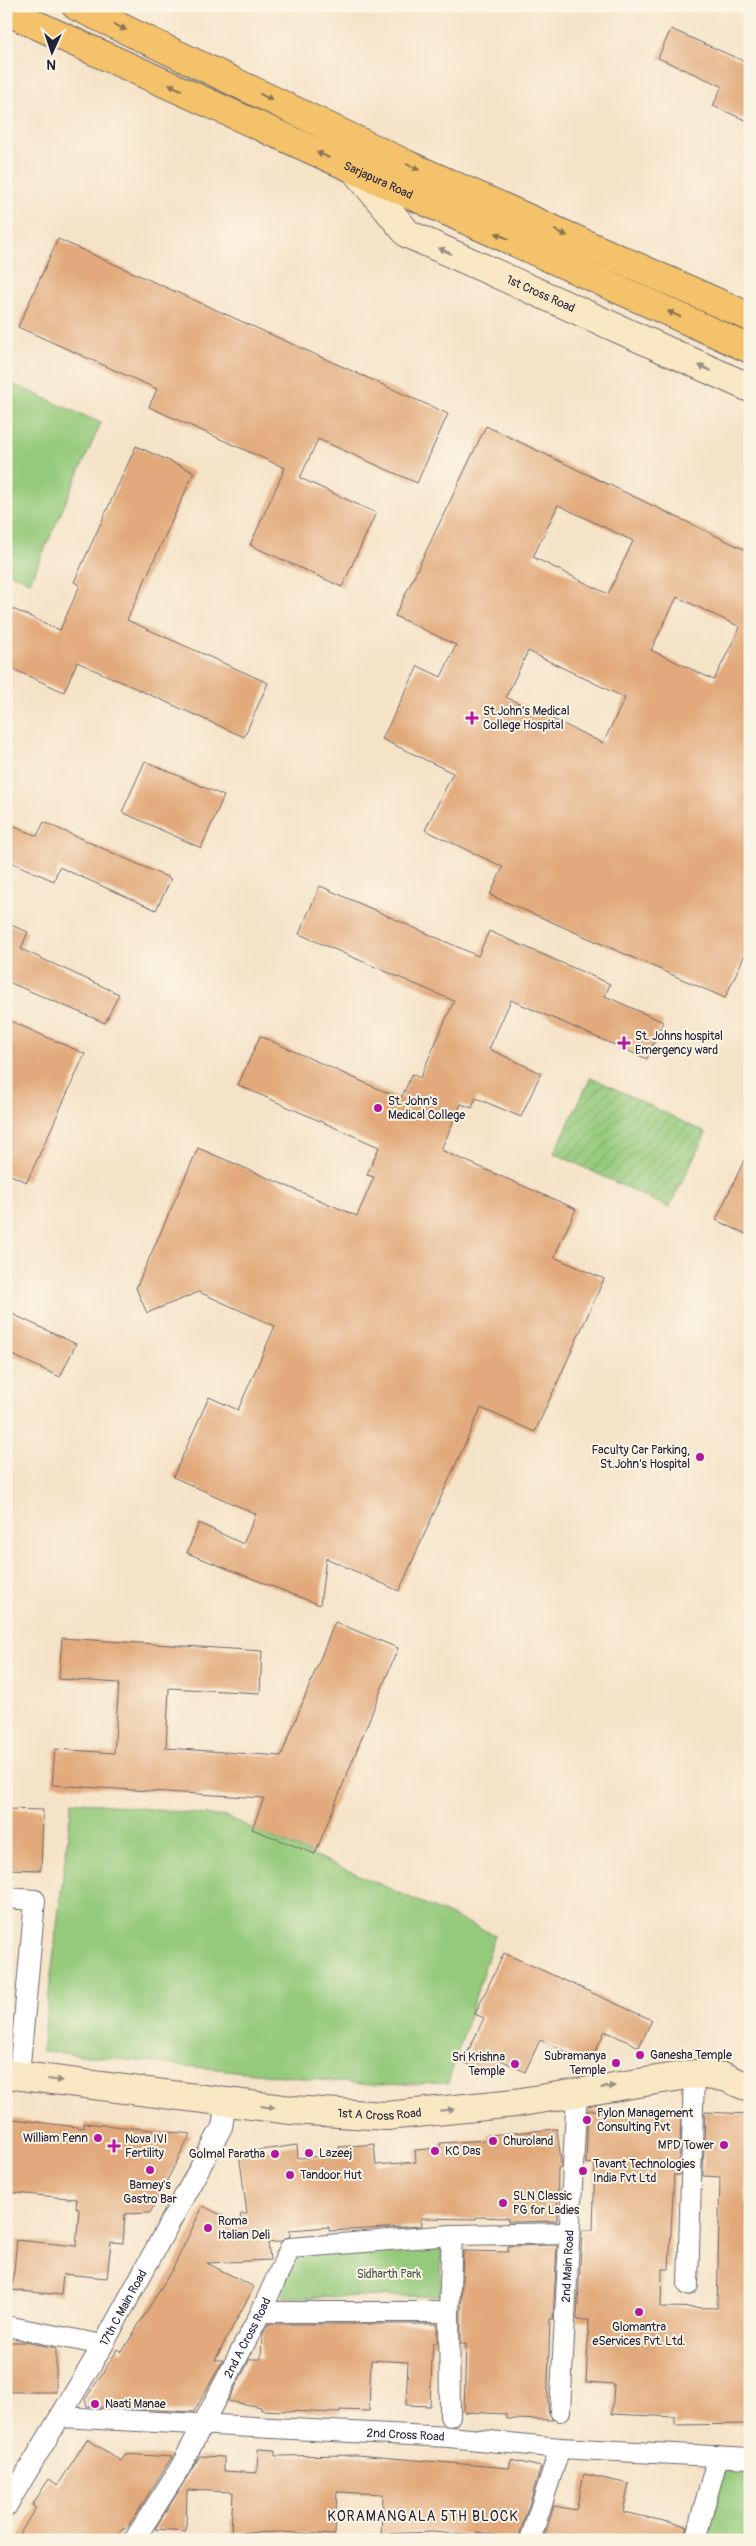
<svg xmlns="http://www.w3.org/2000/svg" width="756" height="2546" viewBox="0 0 756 2546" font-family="Pangolin,sans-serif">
	<defs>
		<pattern id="garden-furrows" width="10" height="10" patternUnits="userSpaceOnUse" patternTransform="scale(1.25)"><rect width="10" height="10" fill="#95ca7c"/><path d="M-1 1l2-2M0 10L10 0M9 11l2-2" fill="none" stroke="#80ad6c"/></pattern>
	</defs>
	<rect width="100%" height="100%" fill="#fcf5e5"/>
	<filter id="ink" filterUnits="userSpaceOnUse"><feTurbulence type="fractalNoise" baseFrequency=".02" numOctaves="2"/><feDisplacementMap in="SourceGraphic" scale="10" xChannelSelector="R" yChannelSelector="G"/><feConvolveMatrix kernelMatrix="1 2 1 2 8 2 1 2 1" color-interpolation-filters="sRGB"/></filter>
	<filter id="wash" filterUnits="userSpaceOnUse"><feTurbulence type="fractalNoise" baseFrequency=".0096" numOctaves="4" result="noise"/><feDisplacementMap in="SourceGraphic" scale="20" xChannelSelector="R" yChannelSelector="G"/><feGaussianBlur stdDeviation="1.12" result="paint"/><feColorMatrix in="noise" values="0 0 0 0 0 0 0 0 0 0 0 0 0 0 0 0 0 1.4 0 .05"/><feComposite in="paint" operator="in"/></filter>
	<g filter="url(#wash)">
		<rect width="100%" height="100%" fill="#f5e3c8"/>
		<path fill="#95ca7c" stroke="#5c765c" d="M6,381L101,423L30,582L6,571Z
			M72,1801L227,1817L495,1935L448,2083L370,2085L42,2051Z
			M442,2249L440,2296L282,2297L290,2254Z
			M723,2462L750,2466V2540H702Z"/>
		<path fill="url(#garden-furrows)" stroke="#5c765c" d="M591,1077L706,1133L669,1208L554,1153Z"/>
		<g id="blocks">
			<path fill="#e2aa7b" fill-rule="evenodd" d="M671,29L750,64V122L713,106L722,86L658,58Z
				M58,239L448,414L417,483L318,439L300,478L376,513L342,587L250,545L285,468L149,407L157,389L18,327Z
				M486,426L750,552V943L725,998L490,895L503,867L425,830L453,773L382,739L418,666L441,677L456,645L395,616ZM558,505L633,541L608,594L533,557ZM677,597L740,627L714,680L651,650ZM528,651L625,698L603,743L506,697Z
				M136,446L194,472L127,620L268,683L244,737L77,662L64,692L6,666V606L60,630L80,585L74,582Z
				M145,761L224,796L201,848L122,812Z
				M6,822L37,836L44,822L171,879L156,910L59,867L54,881L6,860Z
				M320,886L478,956L489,931L610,984L605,996L663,1022L647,1059L511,1000L489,1049L541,1073L521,1117L476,1098L472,1108L461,1104L441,1150L576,1209L554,1257L604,1279L535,1432L481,1408L399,1591L326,1558L320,1605L187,1553L199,1523L243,1544L256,1514L173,1477L209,1397L238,1410L275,1326L199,1292L147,1313L136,1288L198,1148L357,1216L374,1177L367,1175L379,1147L238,1085L260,1036L401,1099L412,1074L420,1078L454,1001L299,934Z
				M6,923L28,932L21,949L119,994L105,1023L6,981Z
				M6,1019L85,1054L27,1182L6,1173Z
				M750,1148V1236L716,1220Z
				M6,1311L76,1344L60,1377L6,1352Z
				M335,1622L398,1648L315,1854L252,1829L264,1798L52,1785L55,1749L114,1753L119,1683L59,1679L62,1638L262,1651L260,1693L169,1688L166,1748L281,1756Z
				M6,1809L43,1810L41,1870L6,1869Z
				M504,1953L652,2020L639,2047L605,2031L590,2063L540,2040L525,2072L499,2059L491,2075L463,2062L484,2018L475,2014Z
				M588,2110L681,2115L679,2175H674L669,2269H662L661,2307L717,2308L720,2177L703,2176L705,2112L749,2114L745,2206H750L748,2424L675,2425V2417L612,2414L614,2384L586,2382L589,2320H577L582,2230H593L595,2163L586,2164Z
				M6,2118L84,2128V2123L191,2134L150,2213L125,2214L123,2243L111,2242L107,2278L63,2274L61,2295L12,2290L17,2240L76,2246L79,2209L76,2208L77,2199L6,2192Z
				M557,2129L561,2161V2167L558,2168L557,2221L508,2222V2218L476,2217V2219L421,2218L422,2226L329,2231V2227L290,2230V2236L280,2242L268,2243L270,2260L207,2263L254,2287L215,2360H223L194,2412L87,2406L85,2400L118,2349L122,2352L173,2268L203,2206L239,2224L241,2214H247L239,2153L297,2145L298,2158L339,2155V2147L374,2144L376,2165L416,2162L415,2150L440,2148V2143L489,2140L488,2135Z
				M557,2245L553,2319H550L548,2385V2411L553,2420L506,2419V2414L464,2412L466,2344H461V2317L463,2251L508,2252V2246Z
				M268,2324H437V2343H433L432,2359L430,2406L406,2405L408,2362L371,2360L369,2411L340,2410V2413L261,2410V2407L228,2401L250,2359H261L262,2336Z
				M6,2342H26L56,2348V2392H6Z
				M87,2439L121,2461L125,2454L172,2457L127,2528H123L115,2540H16L36,2507L32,2505L49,2479L58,2485Z
				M258,2449L275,2450V2456L357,2455L509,2468L511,2460L541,2467L518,2540L478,2532V2536L433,2532L381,2534L383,2494L337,2492L335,2535L280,2532L231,2533L233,2492L187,2490L186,2531L155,2529L200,2456L224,2457V2471L257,2473Z
				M584,2474L629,2484L623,2512L687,2526L683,2540H543L554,2506L576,2510Z"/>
		</g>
	</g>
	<g filter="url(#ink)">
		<use href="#blocks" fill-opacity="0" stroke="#6c666c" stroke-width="1"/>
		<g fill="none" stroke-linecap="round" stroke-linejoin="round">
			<g stroke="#6c666c" stroke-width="22">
				<g id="street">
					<path d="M6,1898L35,1900L19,2075"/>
					<path d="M688,2285L694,2074"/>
					<path d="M261,2312H449"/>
					<path d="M6,2326L103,2345"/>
					<path id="s1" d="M560,2411L577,2091"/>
					<path d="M450,2416L449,2312L452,2235"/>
					<path id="s2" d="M60,2417L449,2437L560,2448L750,2458"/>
					<path id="s3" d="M6,2507L103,2345L222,2127L226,2102"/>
					<path id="s4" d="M134,2540L180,2468L261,2312L290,2248L452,2235L568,2233"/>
					<path d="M530,2540L560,2448"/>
					<path d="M695,2540L718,2456"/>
				</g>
			</g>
			<g stroke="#6c666c" stroke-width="30">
				<g id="secondary">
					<path id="s5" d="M354,169L408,234L750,388"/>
					<path id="s6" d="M6,2074L291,2110L386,2116L515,2103L694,2074L725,2077L750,2088"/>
				</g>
			</g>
			<g stroke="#6c666c" stroke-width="30">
				<g id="primary">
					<path d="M76,6L406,164L750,317"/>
					<path id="s7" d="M6,11L750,349"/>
				</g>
			</g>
			<use href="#street" stroke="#fff" stroke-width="20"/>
			<use href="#secondary" stroke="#fae7c3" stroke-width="28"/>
			<use href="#primary" stroke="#f3c26a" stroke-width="28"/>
		</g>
		<defs><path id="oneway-solid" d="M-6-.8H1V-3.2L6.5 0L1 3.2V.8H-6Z" transform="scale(1.25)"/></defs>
		<g fill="#8a7252">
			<use href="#oneway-solid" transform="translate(120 27) rotate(26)"/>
			<use href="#oneway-solid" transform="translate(175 87) rotate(-156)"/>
			<use href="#oneway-solid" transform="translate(266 97) rotate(26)"/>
			<use href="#oneway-solid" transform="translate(323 155) rotate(-156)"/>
			<use href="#oneway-solid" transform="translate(413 167) rotate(24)"/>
			<use href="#oneway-solid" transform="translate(561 233) rotate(24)"/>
			<use href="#oneway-solid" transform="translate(502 236) rotate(-155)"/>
			<use href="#oneway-solid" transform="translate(674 314) rotate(-156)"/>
		</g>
		<g fill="#998e86">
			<use href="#oneway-solid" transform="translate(445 251) rotate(-155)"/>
			<use href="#oneway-solid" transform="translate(705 368) rotate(-156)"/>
			<use href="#oneway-solid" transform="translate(55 2080) rotate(7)"/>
			<use href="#oneway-solid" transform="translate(608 2087) rotate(-8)"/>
			<use href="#oneway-solid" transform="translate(268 2107) rotate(7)"/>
			<use href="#oneway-solid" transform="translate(447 2110) rotate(-6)"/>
		</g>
	</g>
	<g fill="#b5179e" stroke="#fcf5e5" stroke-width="2">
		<path d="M469.5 710.5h5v5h5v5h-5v5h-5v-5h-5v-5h5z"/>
		<path d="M621.5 1035.5h5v5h5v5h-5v5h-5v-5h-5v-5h5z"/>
		<circle cx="378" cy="1108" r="5"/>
		<circle cx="700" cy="1457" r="5"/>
		<circle cx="640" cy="2055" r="5"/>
		<circle cx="616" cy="2063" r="5"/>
		<circle cx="515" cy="2064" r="5"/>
		<circle cx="587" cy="2120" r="5"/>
		<circle cx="98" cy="2138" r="5"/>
		<circle cx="493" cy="2141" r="5"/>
		<circle cx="724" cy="2145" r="5"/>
		<path d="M111.5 2138.5h5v5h5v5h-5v5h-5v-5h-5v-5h5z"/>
		<circle cx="435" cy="2151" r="5"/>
		<circle cx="309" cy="2153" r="5"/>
		<circle cx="275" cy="2154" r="5"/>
		<circle cx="150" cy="2170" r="5"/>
		<circle cx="583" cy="2171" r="5"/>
		<circle cx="290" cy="2175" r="5"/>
		<circle cx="503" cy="2203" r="5"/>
		<circle cx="208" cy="2228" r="5"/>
		<circle cx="639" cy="2312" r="5"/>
		<circle cx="95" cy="2404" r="5"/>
	</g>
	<g text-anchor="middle" stroke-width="4" stroke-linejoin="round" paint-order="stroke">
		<g font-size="12" fill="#22223b" stroke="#fcf5e5">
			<text dy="4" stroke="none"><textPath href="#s7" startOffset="409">Sarjapura Road</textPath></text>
			<text dy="4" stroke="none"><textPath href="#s5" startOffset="230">1st Cross Road</textPath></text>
			<text dy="4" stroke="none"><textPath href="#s6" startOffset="376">1st A Cross Road</textPath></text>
			<text dy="4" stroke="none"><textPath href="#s1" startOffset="145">2nd Main Road</textPath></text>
			<text dy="4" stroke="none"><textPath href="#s3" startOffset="231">17th C Main Road</textPath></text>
			<text dy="4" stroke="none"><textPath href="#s4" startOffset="232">2nd A Cross Road</textPath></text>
			<text dy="4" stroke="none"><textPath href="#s2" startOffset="346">2nd Cross Road</textPath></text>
		</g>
		<g font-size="12" fill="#22223b" stroke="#fcf5e5" text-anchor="start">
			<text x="483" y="715">St.John's Medical<tspan x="483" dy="14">College Hospital</tspan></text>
			<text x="635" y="1040">St. Johns hospital<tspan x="635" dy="14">Emergency ward</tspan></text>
			<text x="388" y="1105">St. John's<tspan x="388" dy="14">Medical College</tspan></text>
			<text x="690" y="1454" text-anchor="end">Faculty Car Parking,<tspan x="690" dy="14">St.John's Hospital</tspan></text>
			<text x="650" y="2059">Ganesha Temple</text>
			<text x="606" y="2060" text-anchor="end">Subramanya<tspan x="606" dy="14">Temple</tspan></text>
			<text x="505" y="2061" text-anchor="end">Sri Krishna<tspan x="505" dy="14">Temple</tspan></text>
			<text x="597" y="2117">Pylon Management<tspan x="597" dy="14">Consulting Pvt</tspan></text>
			<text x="88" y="2142" text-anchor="end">William Penn</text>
			<text x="125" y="2143">Nova IVI<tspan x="125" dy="14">Fertility</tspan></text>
			<text x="503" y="2145">Churoland</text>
			<text x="714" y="2149" text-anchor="end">MPD Tower</text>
			<text x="445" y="2155">KC Das</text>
			<text x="319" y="2157">Lazeej</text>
			<text x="265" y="2158" text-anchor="end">Golmal Paratha</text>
			<text x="593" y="2168">Tavant Technologies<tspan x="593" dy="14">India Pvt Ltd</tspan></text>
			<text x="300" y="2179">Tandoor Hut</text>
			<text x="150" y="2189" text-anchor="middle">Bamey's<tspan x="150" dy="14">Gastro Bar</tspan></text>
			<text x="513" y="2200">SLN Classic<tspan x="513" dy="14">PG for Ladies</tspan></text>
			<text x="218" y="2225">Roma<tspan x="218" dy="14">Italian Deli</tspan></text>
			<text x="639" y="2331" text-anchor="middle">Glomantra<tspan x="639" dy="14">eServices Pvt. Ltd.</tspan></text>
			<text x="105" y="2408">Naati Manae</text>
		</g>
		<g font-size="12" fill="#44544e" stroke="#fcf5e5">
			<text x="389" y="2278">Sidharth Park</text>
		</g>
		<g font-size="14" letter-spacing="1" fill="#22223b" stroke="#fcf5e5">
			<text x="423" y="2521">KORAMANGALA 5TH BLOCK</text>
		</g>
	</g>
	<rect width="756" height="2546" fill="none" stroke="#fcf5e5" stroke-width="25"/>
	<g transform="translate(52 52) rotate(183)" stroke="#fcf5e5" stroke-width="4" paint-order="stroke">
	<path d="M0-4L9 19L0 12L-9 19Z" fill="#22223b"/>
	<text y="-8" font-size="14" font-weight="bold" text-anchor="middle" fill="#22223b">N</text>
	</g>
</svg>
